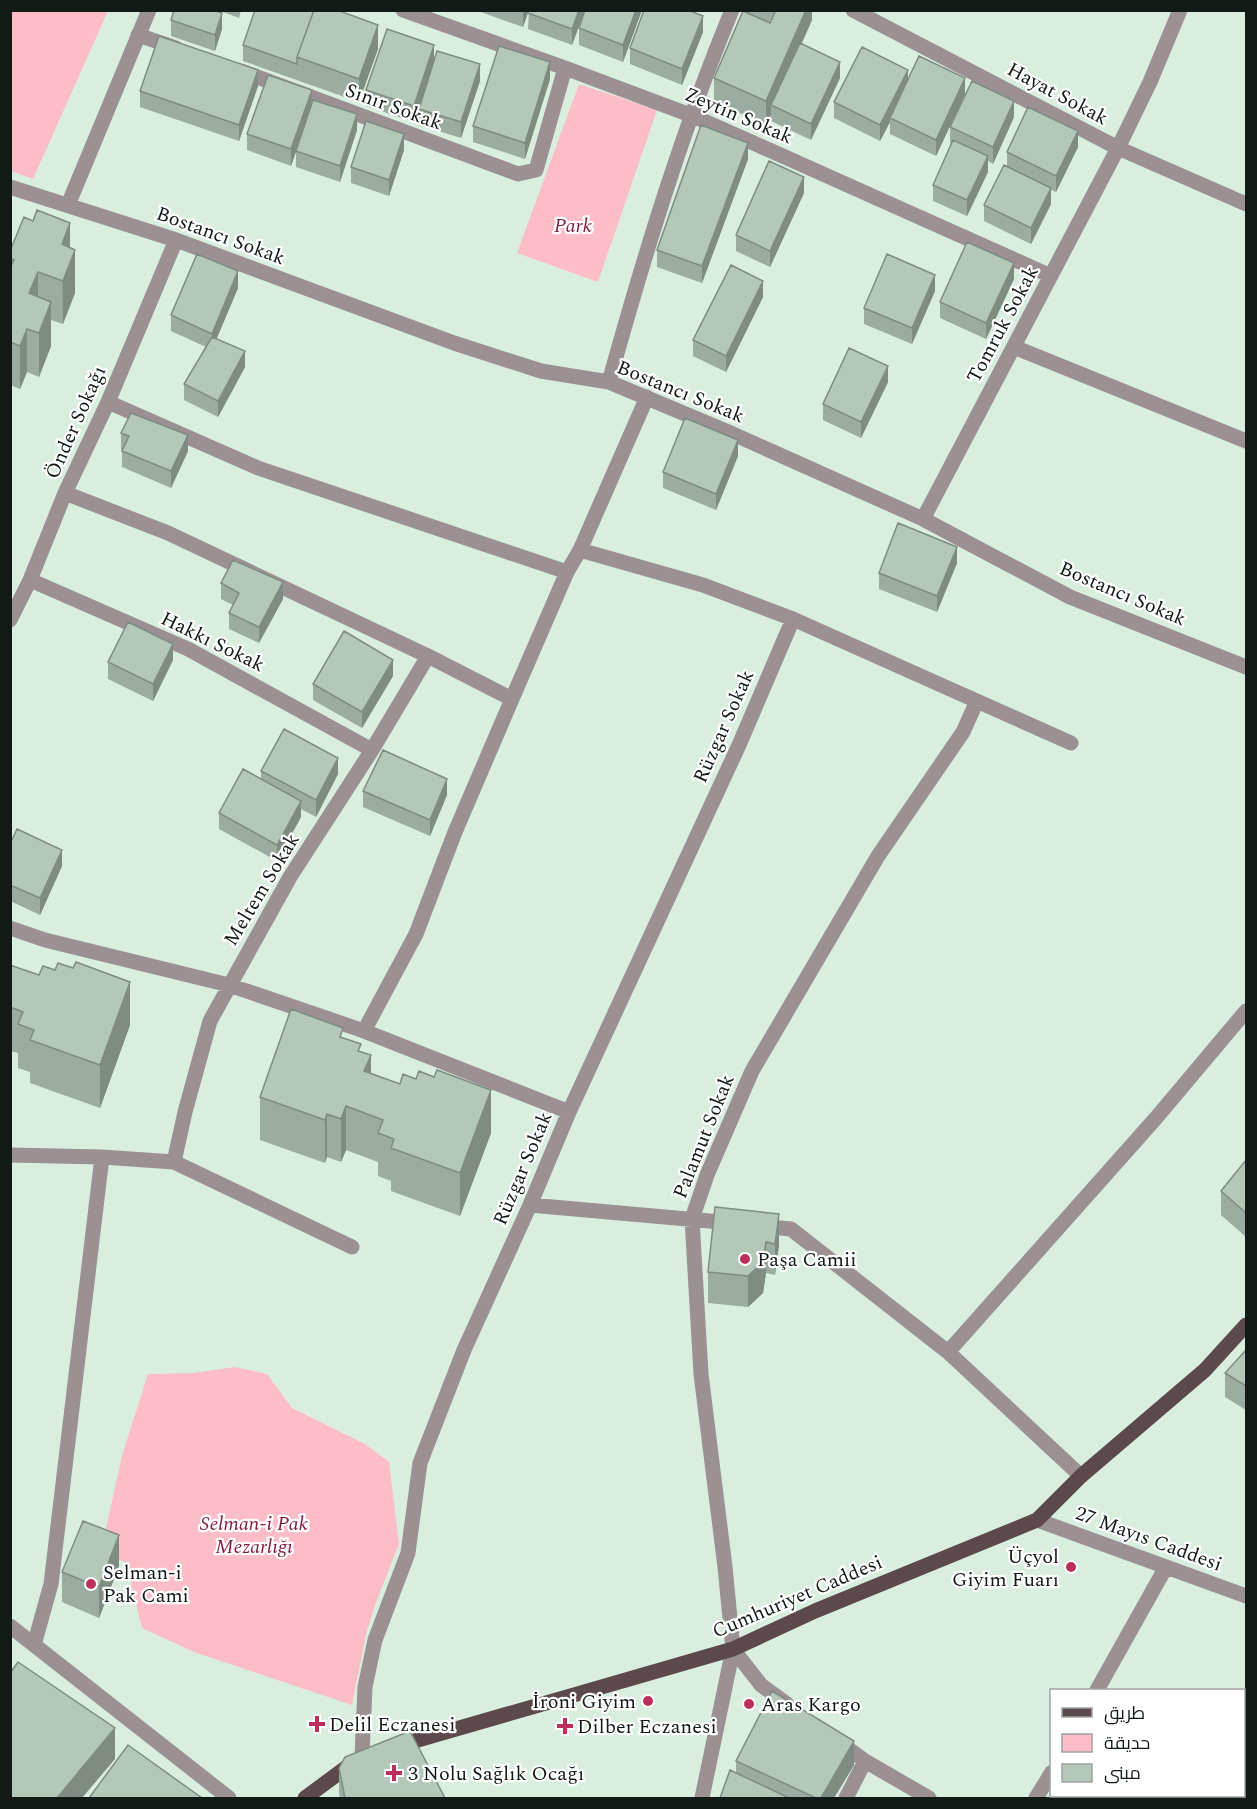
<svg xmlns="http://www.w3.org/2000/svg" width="1257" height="1809" viewBox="0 0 1257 1809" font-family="Spectral,Cairo,serif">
	<rect width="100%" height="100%" fill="#d9eedf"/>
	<path fill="#fdbdc8" d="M10,11H108L33,179L11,171Z
		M579,84L657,110L598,282L517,253Z
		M235,1367L267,1374L292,1408L365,1444L389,1462L399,1544L375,1605L366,1634L352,1705L194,1652L142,1628L126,1563L101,1550L123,1452L148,1374L194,1373Z"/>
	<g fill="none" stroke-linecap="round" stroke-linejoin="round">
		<path stroke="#9b9092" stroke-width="15" d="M403,10L565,68L693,116L1051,276
			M853,10L1118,148L1246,204
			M138,35L176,48
			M241,71L518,174L536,170L565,68
			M10,187L176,240L454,343L541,371L609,382L733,434L923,519L1070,597L1246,667
			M68,205L149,10
			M1014,347L1246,441
			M609,382C644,256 682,131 732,10
			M108,402L258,468L567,572
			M65,493L168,533L428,656L512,699
			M923,519L1118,148L1150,82L1180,10
			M580,550L703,585L793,619L1071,743
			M30,580L188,649L372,750
			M10,620L30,580L65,493L108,402L176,240
			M10,928L45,940L229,985L364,1031L569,1112
			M364,1031L416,934L455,832L512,699L567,572L580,550L647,397
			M10,1155L102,1157L174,1162L352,1247
			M174,1162L185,1112L210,1021L290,877L372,750L428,656
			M530,1205L732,1223
			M759,1226L791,1229L948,1352L1081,1476
			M948,1352L1156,1118L1246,1011
			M1037,1520L1246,1596
			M10,1626L229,1798
			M34,1645L51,1584L102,1157
			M733,1649L761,1685L787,1704
			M1097,1690L1166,1567
			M838,1741L865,1761L929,1798
			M362,1756L365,1687L375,1640L408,1553L420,1463L464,1350L530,1205L569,1112L739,745L793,619
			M702,1798L733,1649L725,1567L701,1374L692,1219L707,1175L752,1071L878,856L963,732L977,701
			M846,1798L865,1761
			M1036,1798L1052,1772"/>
		<path stroke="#5c494c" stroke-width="15" d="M397,1746L733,1649L815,1611L1037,1520L1081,1476L1205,1370L1246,1325
			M305,1798L355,1761"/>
	</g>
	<path fill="#9baca0" d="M218,10H241L239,18Z
		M475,10H529L523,27Z
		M529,10H585L572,45L528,29Z
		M585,10H642L623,62L579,45V28Z
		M746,10H812V20L801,44L840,78L811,140L771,121V115L766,124L714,102V78Z
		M171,20L222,29L215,51L171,36Z
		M703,32L682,85L630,64V48Z
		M243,45L378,49L359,102L243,61Z
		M434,61L480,81L461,138L419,125V109L431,72L414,122L366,106V90Z
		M550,79L525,159L473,142V126Z
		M908,79L965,94L936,156L890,134V122L880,141L834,118V102Z
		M258,86L239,141L140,107V91Z
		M312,103L357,130L340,182L296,167V151L291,166L247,150V134Z
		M1014,117L993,164L988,161V172L967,216L933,201V185L951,144L950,143V127Z
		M1078,147L1056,192L1051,190V204L1031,244L984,221V205L1007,166V152Z
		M404,150L389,196L351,183V167Z
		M748,159L702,283L657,267V250Z
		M804,193L770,267L736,251V235Z
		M33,221L70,247L75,293L63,324L51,320V346L39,377L27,372L20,389L10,385V251Z
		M1014,279L986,339L940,318V302Z
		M238,288L216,339L245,367L218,417L184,400V384L206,347L171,331V315Z
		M935,291L912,344L864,324V308Z
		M763,297L726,372L693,356V340Z
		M888,382L861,438L823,420V404Z
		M121,433L188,451L171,488L122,467V450H121Z
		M738,456L716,510L663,488V472Z
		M957,563L937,612L879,589V573Z
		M221,583L283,599L259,643L229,629V613L233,605L221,599Z
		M173,660L153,701L108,679V662Z
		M393,676L362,728L313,700V684Z
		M261,771L338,774L316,817L301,809V817L277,861L219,829V813L261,779Z
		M363,791L447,795L430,836L363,807Z
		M10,844L62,866L40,915L10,901Z
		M10,965L130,1025L100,1108L30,1083V1072L18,1068V1053L10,1051Z
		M343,1038L361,1052L371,1073L491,1133L460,1216L391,1191V1181L378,1176V1162L346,1150L341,1162L327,1157L325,1163L260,1140V1097Z
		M1246,1160V1237L1221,1215V1191Z
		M715,1207L779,1245L775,1275L766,1273L763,1293L748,1307L708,1303V1272Z
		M1246,1350V1410L1225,1397V1373Z
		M119,1566L99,1618L62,1602V1572Z
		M736,1761L854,1765L834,1798H720L736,1773Z
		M339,1768L445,1798H340L339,1792Z"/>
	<path fill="#7e8c82" d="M529,10L523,27V11Z
		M579,10H585L572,45V29Z
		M636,10H642L623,62V45Z
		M806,10H812V20L774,107L771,105V115L766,124V101Z
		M222,13V29L215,51V35Z
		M703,16V32L682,85V69Z
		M378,25V49L359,102V79Z
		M434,45V62L414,122V106Z
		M550,62V79L525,159V143Z
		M840,62V78L811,140V124Z
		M480,64V81L461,138V122Z
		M258,70V86L239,141V125Z
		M908,70V86L890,118V122L880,141V125Z
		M965,78V94L936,156V140Z
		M312,90V107L291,166V149Z
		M1014,101V117L993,164V147Z
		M357,114V130L340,182V166Z
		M1078,131V147L1056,192V176Z
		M404,134V150L389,196V180Z
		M748,143V159L702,283V266Z
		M988,156V172L967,216V200Z
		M804,177V193L770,267V251Z
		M1051,188V204L1031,244V228Z
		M70,223V263L75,250V293L63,324L62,244Z
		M1014,263V279L986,339V323Z
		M238,271V288L212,350V334Z
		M38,272V315L29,293Z
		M935,275V291L912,344V328Z
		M763,281V297L726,372V356Z
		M51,302V346L39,377V333Z
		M27,329V372L20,389V346Z
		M245,351V367L218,417V401Z
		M888,366V382L861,438V422Z
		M11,422V466L10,467V424Z
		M188,435V451L171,488V471Z
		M738,440V456L716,510V494Z
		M957,547V563L937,612V596Z
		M283,582V599L259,643V627Z
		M173,644V660L153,701V684Z
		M393,660V676L362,728V712Z
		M338,758V774L316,817V800Z
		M447,779V795L430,836V820Z
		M301,801V817L277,861V845Z
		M62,850V866L40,915V898Z
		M130,982V1025L100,1108V1065Z
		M371,1055V1099L364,1114V1071Z
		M491,1090V1133L460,1216V1173Z
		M346,1106V1150L341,1162V1119Z
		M327,1114V1157L325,1163V1120Z
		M779,1214V1245L775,1275V1244Z
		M766,1242V1273L763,1293L748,1307V1276Z
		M119,1535V1566L99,1618V1587Z
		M115,1728V1759L82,1798H57Z
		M854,1741V1765L834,1798H821Z"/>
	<path fill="#b4c8ba" stroke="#7e8c82" stroke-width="1.5" d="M174,10H213L222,13L215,35L171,20Z
		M255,10H314L297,57V64L243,45Z
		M314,10H337L378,25L359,79L297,57Z
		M529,10H579L572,29L528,13Z
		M585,10H636L623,45L579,28Z
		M644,10H688L703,16L682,69L630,48Z
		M776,10H806L766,101L714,78L743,11L770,23Z
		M387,29L434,45L414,106L366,90Z
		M159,36L258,70L239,125L140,91Z
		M800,43L840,62L811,124L771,105Z
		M499,46L550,62L525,143L473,126Z
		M862,47L908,70L880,125L834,102Z
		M437,51L480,64L461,122L419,109Z
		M919,56L965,78L936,140L890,118Z
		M268,75L312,90L291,149L247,134Z
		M972,81L1014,101L993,147L950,127Z
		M313,100L357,114L340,166L296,151Z
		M1028,107L1078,131L1056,176L1007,152Z
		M366,121L404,134L389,180L351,167Z
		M701,125L748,143L702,266L657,250Z
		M953,140L988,156L967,200L933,185Z
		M769,161L804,177L770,251L736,235Z
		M1004,165L1051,188L1031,228L984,205Z
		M37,210L70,223L62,244L75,250L63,281L38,272L29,293L51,302L39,333L27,329L20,346L10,342V268L14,260L10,258V251L24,217L33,221Z
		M967,242L1014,263L986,323L940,302Z
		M197,254L238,271L212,334L171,315Z
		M887,254L935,275L912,328L864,308Z
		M731,265L763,281L726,356L693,340Z
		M212,337L245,351L218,401L184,384Z
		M849,348L888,366L861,422L823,404Z
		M131,413L188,435L171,471L122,451L129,436L121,433Z
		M685,418L738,440L716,494L663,472Z
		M898,523L957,547L937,596L879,573Z
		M233,560L283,582L259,627L229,613L239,593L221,583Z
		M128,622L173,644L153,684L108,662Z
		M344,631L393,660L362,712L313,684Z
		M284,729L338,758L316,800L261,771Z
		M383,750L447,779L430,820L363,791Z
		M243,769L301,801L277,845L219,813Z
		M17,829L62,850L40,898L10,885V844Z
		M76,962L130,982L100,1065L30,1040L34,1030L18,1024L23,1012L10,1007V965L39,975L43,966L55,970L58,963L73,968Z
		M291,1009L343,1028L340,1037L361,1044L358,1051L371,1055L364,1071L400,1084L403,1074L416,1079L419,1071L434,1077L437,1070L491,1090L460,1173L391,1148L394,1139L378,1133L383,1120L346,1106L341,1119L327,1114L325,1120L260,1097Z
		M1246,1160V1213L1221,1191Z
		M715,1207L779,1214L775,1244L766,1242L763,1262L748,1276L708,1272Z
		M1246,1350V1386L1225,1373Z
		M83,1521L119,1535L99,1587L62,1572Z
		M18,1662L115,1728L57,1798H10V1673Z
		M772,1691L854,1741L821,1798H816L736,1761Z
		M410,1731L445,1798H345L339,1768L345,1757Z
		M128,1745L202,1798H89Z
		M730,1770L789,1798H720Z"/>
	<g fill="#bd2f5b" stroke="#fff" stroke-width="2">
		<circle cx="745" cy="1259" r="6"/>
		<circle cx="1071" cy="1567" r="6"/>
		<circle cx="91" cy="1584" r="6"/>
		<circle cx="648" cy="1701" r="6"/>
		<circle cx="749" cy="1704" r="6"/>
		<path d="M314 1715h6v6h6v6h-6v6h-6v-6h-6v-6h6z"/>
		<path d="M562 1717h6v6h6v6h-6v6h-6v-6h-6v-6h6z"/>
		<path d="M391 1764h6v6h6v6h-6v6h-6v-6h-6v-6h6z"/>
	</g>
	<g text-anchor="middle" stroke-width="4.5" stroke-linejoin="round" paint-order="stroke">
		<g font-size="20" fill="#121a15" stroke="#fff">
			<text transform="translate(1058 93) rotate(28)" y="7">Hayat Sokak</text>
			<text transform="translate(394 106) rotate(20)" y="7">Sınır Sokak</text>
			<text transform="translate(739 115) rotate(23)" y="7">Zeytin Sokak</text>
			<text transform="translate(221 235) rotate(20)" y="7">Bostancı Sokak</text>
			<text transform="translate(1002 324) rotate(-62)" y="7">Tomruk Sokak</text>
			<text transform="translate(681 391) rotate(22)" y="7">Bostancı Sokak</text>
			<text transform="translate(75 422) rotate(-66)" y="7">Önder Sokağı</text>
			<text transform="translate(1123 593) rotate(23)" y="7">Bostancı Sokak</text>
			<text transform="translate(213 641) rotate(26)" y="7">Hakkı Sokak</text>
			<text transform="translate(723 726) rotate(-66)" y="7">Rüzgar Sokak</text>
			<text transform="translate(261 889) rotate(-59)" y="7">Meltem Sokak</text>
			<text transform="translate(703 1136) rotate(-68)" y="7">Palamut Sokak</text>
			<text transform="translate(522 1168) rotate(-67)" y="7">Rüzgar Sokak</text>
			<text transform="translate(1149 1538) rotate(20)" y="7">27 Mayıs Caddesi</text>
			<text transform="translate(797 1596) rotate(-23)" y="7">Cumhuriyet Caddesi</text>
		</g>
		<g font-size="20" font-style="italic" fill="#831e3d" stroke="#fff">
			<text x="573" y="232">Park</text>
			<text x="254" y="1530">Selman-i Pak<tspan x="254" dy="23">Mezarlığı</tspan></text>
		</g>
		<g font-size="20" fill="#121a15" stroke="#fff" text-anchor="start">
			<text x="757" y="1266">Paşa Camii</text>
			<text x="1059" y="1563" text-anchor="end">Üçyol<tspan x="1059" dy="23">Giyim Fuarı</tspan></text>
			<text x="103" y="1579">Selman-i<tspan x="103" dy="23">Pak Cami</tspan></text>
			<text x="636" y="1708" text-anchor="end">İroni Giyim</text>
			<text x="761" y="1711">Aras Kargo</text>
			<text x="329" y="1731">Delil Eczanesi</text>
			<text x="577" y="1733">Dilber Eczanesi</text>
			<text x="408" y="1780">3 Nolu Sağlık Ocağı</text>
		</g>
	</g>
	<rect width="1257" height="1809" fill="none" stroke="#121a15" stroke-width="24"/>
	<rect x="1050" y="1689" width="195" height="108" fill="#ffffff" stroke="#a0a3a1" stroke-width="1.5"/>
	<rect x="1062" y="1708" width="30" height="9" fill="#5c494c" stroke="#a0a3a1" stroke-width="1.5"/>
	<text x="1104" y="1719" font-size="18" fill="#121a15">طريق</text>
	<rect x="1062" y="1734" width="30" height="18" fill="#fdbdc8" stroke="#a0a3a1" stroke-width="1.5"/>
	<text x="1104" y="1749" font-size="18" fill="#121a15">حديقة</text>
	<rect x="1062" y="1764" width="30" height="18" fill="#b4c8ba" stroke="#a0a3a1" stroke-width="1.5"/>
	<text x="1104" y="1779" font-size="18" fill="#121a15">مبنى</text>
</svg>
